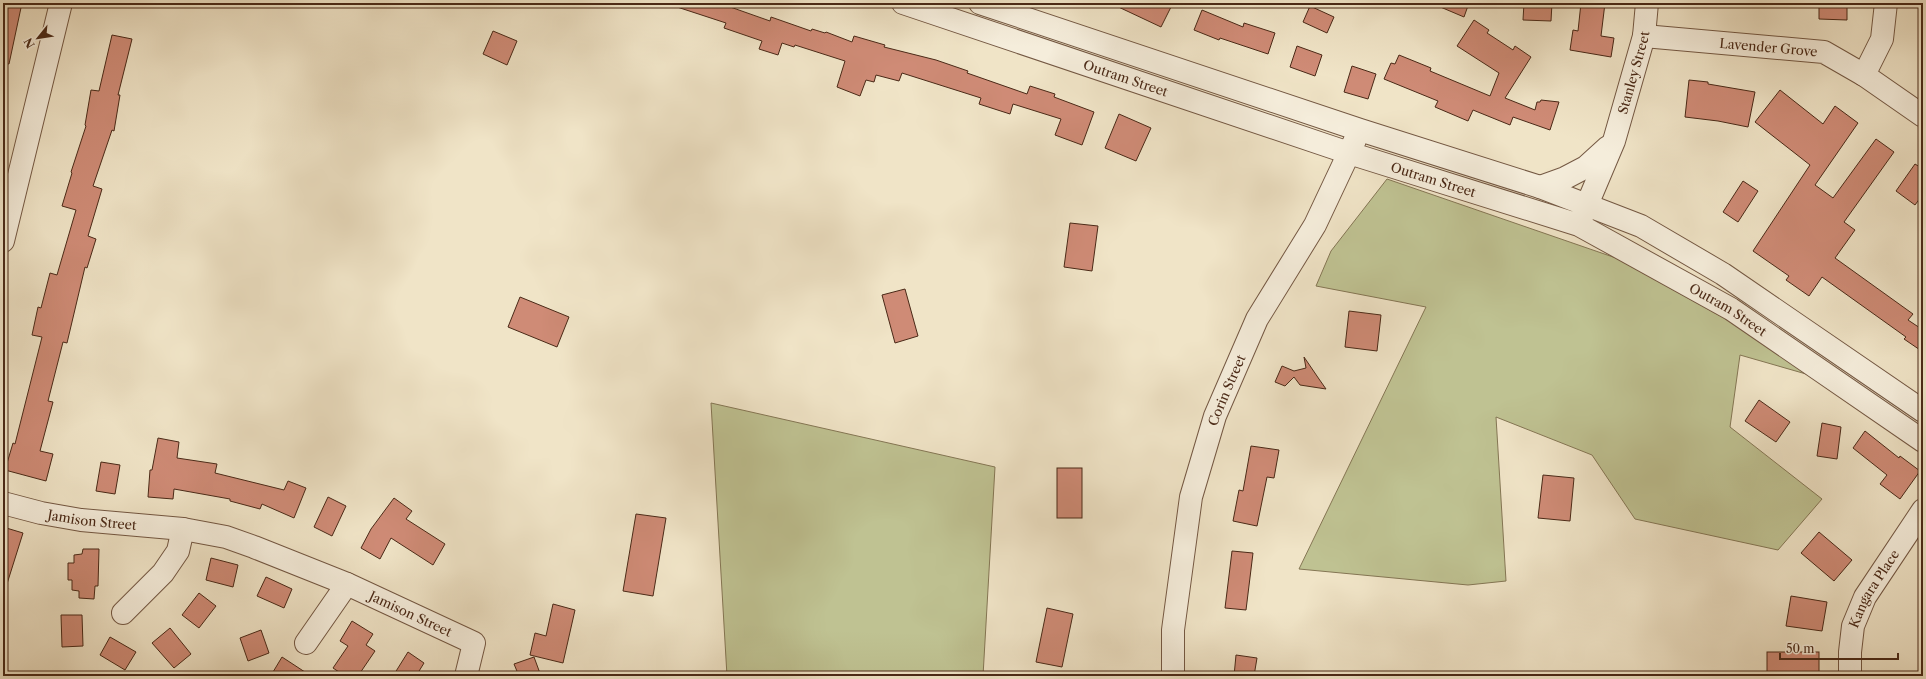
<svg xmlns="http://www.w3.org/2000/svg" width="1926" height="679" font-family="'Libre Caslon Text',serif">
	<rect width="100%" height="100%" fill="#f0e4c7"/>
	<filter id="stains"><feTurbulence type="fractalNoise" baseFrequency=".005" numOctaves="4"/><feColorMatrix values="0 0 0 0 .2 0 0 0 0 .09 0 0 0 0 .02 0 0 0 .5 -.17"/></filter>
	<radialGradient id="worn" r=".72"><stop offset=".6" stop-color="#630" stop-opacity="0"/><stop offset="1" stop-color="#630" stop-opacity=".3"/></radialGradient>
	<!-- green -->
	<g fill="#bfc292" stroke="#847654">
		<path d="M 1387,179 L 1616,258 L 1742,328 L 1813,376 L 1740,355 L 1730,427 L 1822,499 L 1778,550 L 1635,519 L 1592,455 L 1496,417 L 1506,581 L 1468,585 L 1299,569 L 1426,307 L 1316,286 L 1331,251 Z"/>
		<path d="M 711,403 L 995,467 L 983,676 L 727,676 Z"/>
	</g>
	<!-- building -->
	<g fill="#cf8b76" stroke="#4a2917">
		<path d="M 3,3 L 22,3 L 9,64 L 3,63 Z"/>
		<path d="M 672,3 L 719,3 L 770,21 L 771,17 L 811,31 L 812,29 L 825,33 L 826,32 L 852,42 L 854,36 L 885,45 L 884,47 L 936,60 L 968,71 L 967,73 L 1027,94 L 1030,86 L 1055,94 L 1054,97 L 1094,112 L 1082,145 L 1055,135 L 1061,119 L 1013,104 L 1010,114 L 979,104 L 981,98 L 902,73 L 899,81 L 876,75 L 874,82 L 866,80 L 860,96 L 837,87 L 845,61 L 795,45 L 794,47 L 782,43 L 778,55 L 759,49 L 762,41 L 724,28 L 726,23 L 671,5 Z"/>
		<path d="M 1110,3 L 1173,3 L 1161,27 Z"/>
		<path d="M 1431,3 L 1469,3 L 1464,17 Z"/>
		<path d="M 1524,3 L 1552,3 L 1551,21 L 1523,20 Z"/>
		<path d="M 1581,3 L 1605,3 L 1601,36 L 1614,38 L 1611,57 L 1570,50 L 1573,30 L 1578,31 Z"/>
		<path d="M 1819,3 L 1847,3 L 1847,20 L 1819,19 Z"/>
		<path d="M 1310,6 L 1334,17 L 1327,33 L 1303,22 Z"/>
		<path d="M 1202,10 L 1243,27 L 1244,23 L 1275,33 L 1268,54 L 1220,38 L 1219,40 L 1194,30 Z"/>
		<path d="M 1474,20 L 1489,30 L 1487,33 L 1513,50 L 1515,46 L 1531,57 L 1505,98 L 1535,110 L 1537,102 L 1540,102 L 1541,100 L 1559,102 L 1550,130 L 1513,117 L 1510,125 L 1473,110 L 1468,121 L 1435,107 L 1438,101 L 1384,79 L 1391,63 L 1395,64 L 1399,55 L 1431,68 L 1430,71 L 1490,96 L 1499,73 L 1457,46 Z"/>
		<path d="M 493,31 L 517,41 L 507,65 L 483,54 Z"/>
		<path d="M 112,35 L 132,39 L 118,95 L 120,95 L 114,131 L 112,130 L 93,186 L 102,189 L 88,236 L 96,239 L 87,268 L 85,267 L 67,343 L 63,342 L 48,401 L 53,402 L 40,451 L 53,454 L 46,481 L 5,470 L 13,443 L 15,444 L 42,337 L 32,335 L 38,307 L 41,308 L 50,273 L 57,275 L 76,210 L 62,206 L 72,173 L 71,172 L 86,126 L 85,125 L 91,90 L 99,91 Z"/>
		<path d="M 1297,46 L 1322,55 L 1315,76 L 1290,67 Z"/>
		<path d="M 1352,66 L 1376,74 L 1368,99 L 1344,92 Z"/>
		<path d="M 1689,80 L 1708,82 L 1708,84 L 1755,92 L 1748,127 L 1718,121 L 1685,117 Z"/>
		<path d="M 1780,90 L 1823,124 L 1835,106 L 1858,123 L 1815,185 L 1833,198 L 1876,139 L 1894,152 L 1844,222 L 1855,230 L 1835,258 L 1913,314 L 1908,320 L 1923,330 L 1923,352 L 1904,339 L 1906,337 L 1822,277 L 1809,296 L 1786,280 L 1789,276 L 1753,251 L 1810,165 L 1755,122 Z"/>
		<path d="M 1119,114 L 1151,128 L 1136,161 L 1105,148 Z"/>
		<path d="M 1915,164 L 1923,169 L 1923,194 L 1915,205 L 1896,191 Z"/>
		<path d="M 1743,181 L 1758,191 L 1738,222 L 1723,212 Z"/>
		<path d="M 1070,223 L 1098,226 L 1092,271 L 1064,267 Z"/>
		<path d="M 905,289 L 918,336 L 895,343 L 882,295 Z"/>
		<path d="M 520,297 L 569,317 L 557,347 L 508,327 Z"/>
		<path d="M 1349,311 L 1381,315 L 1377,351 L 1345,347 Z"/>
		<path d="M 1304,357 L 1319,379 L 1326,389 L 1300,385 L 1294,377 L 1285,386 L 1275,382 L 1282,366 L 1294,371 L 1306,368 Z"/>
		<path d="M 1759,400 L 1790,422 L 1776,442 L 1745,421 Z"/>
		<path d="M 1822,423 L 1841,427 L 1837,459 L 1817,456 Z"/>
		<path d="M 1865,431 L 1899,458 L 1900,456 L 1920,471 L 1900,499 L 1880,484 L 1887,475 L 1853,448 Z"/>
		<path d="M 158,438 L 179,442 L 177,458 L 217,464 L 215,473 L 284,490 L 288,481 L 306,488 L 294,518 L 262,504 L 260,509 L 230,501 L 230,499 L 174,489 L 173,499 L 148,497 L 150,470 L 152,470 Z"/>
		<path d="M 1251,446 L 1279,450 L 1274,478 L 1267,477 L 1257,526 L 1233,521 L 1239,490 L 1243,491 Z"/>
		<path d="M 101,462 L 120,465 L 115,494 L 96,491 Z"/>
		<rect x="1057" y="468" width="25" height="50"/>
		<path d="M 1543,475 L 1574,478 L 1570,521 L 1538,518 Z"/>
		<path d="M 328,497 L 346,506 L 332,536 L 314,527 Z"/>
		<path d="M 394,498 L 412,511 L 406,519 L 445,544 L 433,565 L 391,538 L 380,559 L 361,548 L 371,529 Z"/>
		<path d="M 636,514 L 666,518 L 653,596 L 623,591 Z"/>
		<path d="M 3,527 L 23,533 L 6,587 L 3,587 Z"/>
		<path d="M 1819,532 L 1852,560 L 1834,581 L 1801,553 Z"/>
		<path d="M 83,549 L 99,549 L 98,586 L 95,586 L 94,599 L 79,598 L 79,591 L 72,590 L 72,580 L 68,580 L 68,563 L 74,563 L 74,555 L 82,554 Z"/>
		<path d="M 1232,551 L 1253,553 L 1246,610 L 1225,608 Z"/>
		<path d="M 211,558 L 238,565 L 233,587 L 206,580 Z"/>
		<path d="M 266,577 L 292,589 L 284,608 L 257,596 Z"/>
		<path d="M 199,593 L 216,606 L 199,628 L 182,615 Z"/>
		<path d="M 1791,596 L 1827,602 L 1822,631 L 1786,626 Z"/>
		<path d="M 553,604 L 575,610 L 563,663 L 530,655 L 535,633 L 546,636 Z"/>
		<path d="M 1047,608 L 1073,614 L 1062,667 L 1036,662 Z"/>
		<path d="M 61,615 L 82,615 L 83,646 L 62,647 Z"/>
		<path d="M 352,621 L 373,634 L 366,645 L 375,651 L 358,676 L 345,676 L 333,668 L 348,646 L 340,641 Z"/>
		<path d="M 170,628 L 191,654 L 174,668 L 152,643 Z"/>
		<path d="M 261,630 L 269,653 L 248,661 L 240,638 Z"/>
		<path d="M 110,637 L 136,652 L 125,670 L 100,655 Z"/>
		<path d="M 408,652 L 424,663 L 416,676 L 393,676 Z"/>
		<rect x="1767" y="652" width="52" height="24"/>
		<path d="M 1236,655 L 1257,658 L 1254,676 L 1234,676 Z"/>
		<path d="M 282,657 L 311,676 L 280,676 L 273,672 Z"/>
		<path d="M 534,657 L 541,676 L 519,676 L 514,664 Z"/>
	</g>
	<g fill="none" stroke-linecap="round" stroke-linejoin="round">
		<!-- minor casing -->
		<g stroke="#745843" stroke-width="24">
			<g id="minor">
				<path id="s1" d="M 903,3 L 1349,153 L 1579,225 L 1731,309 L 1923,441"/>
				<path d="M 980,3 L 1360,130 L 1540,187 L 1641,226 L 1723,274 L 1923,411"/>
				<path id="s2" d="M 1644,36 L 1824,52 L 1864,75 L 1923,116"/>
				<path d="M 1864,75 L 1882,39 L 1886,3"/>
				<path d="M 1540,187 L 1565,178 L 1586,167 L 1608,147"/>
				<path id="s3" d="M 1581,219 L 1614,141 L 1644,36 L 1647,3"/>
				<path d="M 3,241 L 61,3"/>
				<path id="s4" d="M 3,503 L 41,513 L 81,520 L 183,529 L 226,537 L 254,547 L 347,584 L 474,643 L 466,676"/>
				<path d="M 123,613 L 163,573 L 178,551 L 183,529"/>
				<path d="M 306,643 L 347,584"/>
				<path id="s5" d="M 1173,676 L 1173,630 L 1191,497 L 1215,416 L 1257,319 L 1315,225 L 1355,140"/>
				<path id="s6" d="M 1850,676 L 1850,652 L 1853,626 L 1865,597 L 1923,510"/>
			</g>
		</g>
		<!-- minor -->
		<use href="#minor" stroke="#f5eddb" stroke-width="22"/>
	</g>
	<g text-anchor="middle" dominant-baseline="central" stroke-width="3.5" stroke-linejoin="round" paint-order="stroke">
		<!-- street labels -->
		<g font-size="13" fill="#4a2917" stroke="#f5eddb">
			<text stroke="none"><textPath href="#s2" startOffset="125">Lavender Grove</textPath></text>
			<text stroke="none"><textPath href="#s3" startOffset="156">Stanley Street</textPath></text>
			<text stroke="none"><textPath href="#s1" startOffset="235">Outram Street</textPath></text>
			<text stroke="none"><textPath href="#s1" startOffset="559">Outram Street</textPath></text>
			<text stroke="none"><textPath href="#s1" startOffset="883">Outram Street</textPath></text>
			<text stroke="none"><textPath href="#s5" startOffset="293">Corin Street</textPath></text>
			<text stroke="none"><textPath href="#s4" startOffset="91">Jamison Street</textPath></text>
			<text stroke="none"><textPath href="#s6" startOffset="93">Kangara Place</textPath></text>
			<text stroke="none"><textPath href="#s4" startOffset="426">Jamison Street</textPath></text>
		</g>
	</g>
	<!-- margin -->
	<rect width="1926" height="679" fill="none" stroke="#f0e4c7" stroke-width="16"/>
	<rect x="4" y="4" width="1918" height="671" fill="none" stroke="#4a2917" stroke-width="2"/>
	<rect x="8" y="8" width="1910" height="663" fill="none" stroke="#4a2917"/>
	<!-- north arrow -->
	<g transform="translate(38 38) rotate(240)" stroke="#f5eddb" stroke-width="3" paint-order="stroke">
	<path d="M0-3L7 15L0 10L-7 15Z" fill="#4a2917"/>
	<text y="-6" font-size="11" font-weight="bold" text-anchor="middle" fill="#4a2917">N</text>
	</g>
	<!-- scale -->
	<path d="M1780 653v6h118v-6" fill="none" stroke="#4a2917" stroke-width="2"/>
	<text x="1786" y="653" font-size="12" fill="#4a2917" stroke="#f5eddb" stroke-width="3" paint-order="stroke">50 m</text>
	<rect width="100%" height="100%" filter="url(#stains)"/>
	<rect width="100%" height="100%" fill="url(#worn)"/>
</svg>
